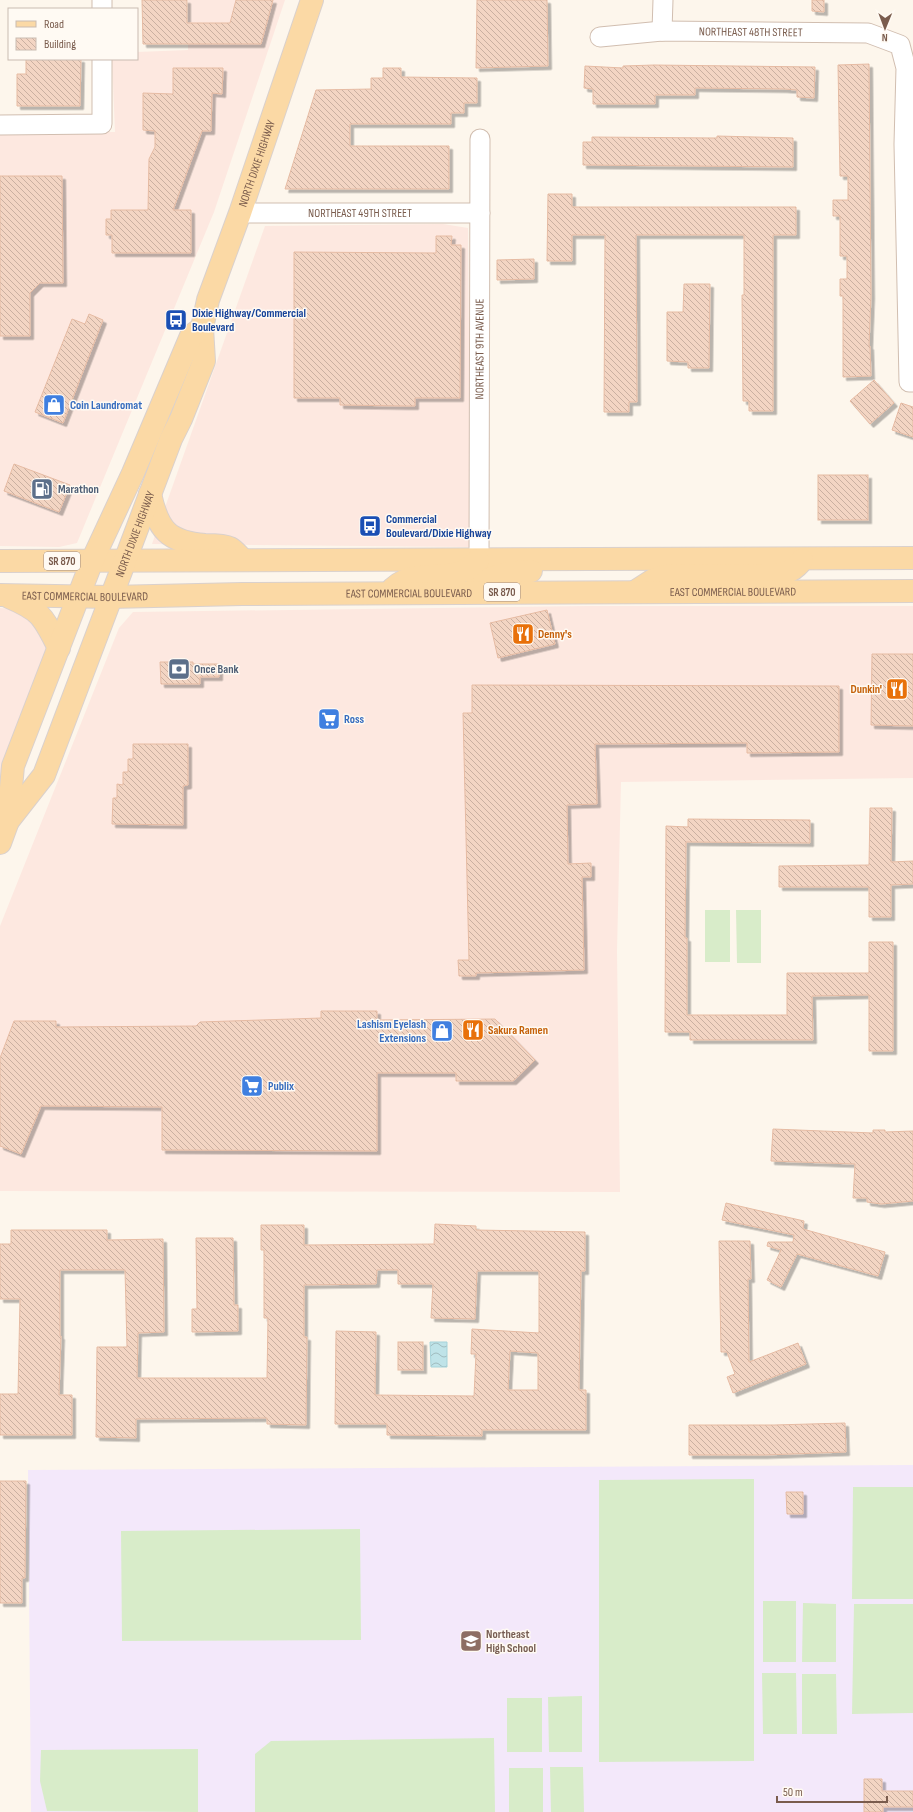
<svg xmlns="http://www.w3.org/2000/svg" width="913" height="1812" font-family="'Sofia Sans Condensed',sans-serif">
	<defs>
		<pattern id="water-waves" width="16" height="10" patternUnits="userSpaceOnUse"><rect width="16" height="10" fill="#bfe3e8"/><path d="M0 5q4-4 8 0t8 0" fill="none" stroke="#a0bbbe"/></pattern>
		<pattern id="building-back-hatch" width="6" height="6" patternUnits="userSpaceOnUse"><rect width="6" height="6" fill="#f3d5c3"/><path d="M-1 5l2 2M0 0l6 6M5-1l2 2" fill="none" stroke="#cab0a1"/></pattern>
		<filter id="shadow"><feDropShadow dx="3.5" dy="3.5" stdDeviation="0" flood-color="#0004"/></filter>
	</defs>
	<rect width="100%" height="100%" fill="#fdf6ec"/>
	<!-- commercial -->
	<g fill="#fde8e0">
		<path d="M 188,0 L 285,0 L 214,212 L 77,543 L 59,547 L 0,546 L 0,133 L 115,132 L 112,59 L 137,59 L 137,52 L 188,50 Z"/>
		<path d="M 443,224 L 468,228 L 471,547 L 152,544 L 265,226 Z"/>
		<path d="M 587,606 L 913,606 L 913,778 L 621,782 L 617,951 L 620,1192 L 0,1191 L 0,926 L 119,628 L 133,612 Z"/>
		<path d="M 0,608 L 31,610 L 50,642 L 47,658 L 0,785 Z"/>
	</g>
	<!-- education -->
	<path fill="#f3e8fa" d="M 913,1465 L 913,1812 L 31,1812 L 28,1470 Z"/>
	<!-- pitch -->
	<g fill="#d8ecc9">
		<rect x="705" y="910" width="25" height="52"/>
		<path d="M 736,910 L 761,910 L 761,963 L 737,963 Z"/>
		<path d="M 754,1479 L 754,1761 L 599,1762 L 599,1480 Z"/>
		<path d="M 853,1487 L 913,1487 L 913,1599 L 852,1599 Z"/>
		<path d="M 360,1529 L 361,1640 L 122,1641 L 121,1531 Z"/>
		<rect x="763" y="1601" width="33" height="61"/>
		<path d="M 803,1603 L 836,1604 L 836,1662 L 802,1662 Z"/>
		<path d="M 854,1604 L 913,1604 L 913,1713 L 852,1714 Z"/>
		<path d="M 762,1673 L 796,1673 L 797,1734 L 763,1734 Z"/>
		<path d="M 802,1674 L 836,1674 L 837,1734 L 802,1734 Z"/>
		<path d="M 582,1696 L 582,1752 L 549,1752 L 548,1697 Z"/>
		<rect x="507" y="1698" width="35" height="54"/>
		<path d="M 494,1738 L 495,1812 L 255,1812 L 255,1754 L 271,1741 Z"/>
		<path d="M 198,1749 L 198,1812 L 47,1811 L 40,1781 L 41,1750 Z"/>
		<path d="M 550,1767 L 583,1767 L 584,1812 L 551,1812 Z"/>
		<rect x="509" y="1768" width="34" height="44"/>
	</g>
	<!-- water -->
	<path fill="url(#water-waves)" stroke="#a5d3da" d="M 430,1342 L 447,1342 L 447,1367 L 431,1367 Z"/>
	<!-- building -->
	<g fill="url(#building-back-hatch)" stroke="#e6bba3" fill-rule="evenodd" filter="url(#shadow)">
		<path d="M 142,0 L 187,0 L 187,23 L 230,23 L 236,0 L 273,0 L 261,44 L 143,44 Z"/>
		<path d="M 477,0 L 547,0 L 548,66 L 476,68 Z"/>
		<path d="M 812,0 L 824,0 L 824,12 L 812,11 Z"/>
		<path d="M 26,59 L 81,59 L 80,106 L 17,106 L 17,74 L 26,74 Z"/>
		<path d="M 869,64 L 871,296 L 869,346 L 870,346 L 871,376 L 843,377 L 843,296 L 840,296 L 840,279 L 847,279 L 847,256 L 840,256 L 840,216 L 833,216 L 833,200 L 848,200 L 848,176 L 840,176 L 838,65 Z"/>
		<path d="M 654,65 L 815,67 L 814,98 L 797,97 L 797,90 L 784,89 L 695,88 L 695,95 L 655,95 L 655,104 L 593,104 L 593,89 L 584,88 L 585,66 L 623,68 L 623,66 Z"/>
		<path d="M 173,68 L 223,68 L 222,94 L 212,93 L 211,131 L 202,131 L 173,210 L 191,210 L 191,253 L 112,253 L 112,235 L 106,235 L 106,219 L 111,219 L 111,210 L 148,210 L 149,159 L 155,147 L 155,131 L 143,130 L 143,93 L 173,94 Z"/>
		<path d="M 383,68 L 401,68 L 401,77 L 477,78 L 477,103 L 464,103 L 464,113 L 451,113 L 451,124 L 350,124 L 350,146 L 449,146 L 449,189 L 285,189 L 316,90 L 371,89 L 371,78 L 383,78 Z"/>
		<path d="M 717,136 L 793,138 L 793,167 L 583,165 L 583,142 L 592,142 L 592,137 L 717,138 Z"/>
		<path d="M 0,176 L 62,176 L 63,283 L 40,283 L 30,293 L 30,336 L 0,336 Z"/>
		<path d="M 548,194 L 572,194 L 572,207 L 796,207 L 796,235 L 773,235 L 773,411 L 749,411 L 749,401 L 743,401 L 742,295 L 744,295 L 744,235 L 636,235 L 637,402 L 629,402 L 629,412 L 604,412 L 605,235 L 572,235 L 572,261 L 547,261 Z"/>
		<path d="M 436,236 L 452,236 L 451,245 L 461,245 L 460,398 L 415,398 L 415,406 L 405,406 L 340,405 L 340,398 L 294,398 L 294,252 L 436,253 Z"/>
		<path d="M 534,259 L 534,279 L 497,280 L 497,260 Z"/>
		<path d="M 684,284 L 710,284 L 709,368 L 688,368 L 688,362 L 667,361 L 667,312 L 683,312 Z"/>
		<path d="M 89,314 L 103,320 L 63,423 L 35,412 L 72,319 L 85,324 Z"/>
		<path d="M 874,380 L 894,403 L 870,424 L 850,401 Z"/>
		<path d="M 901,403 L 913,407 L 913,437 L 892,430 Z"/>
		<path d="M 14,464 L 70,485 L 59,512 L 4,491 Z"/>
		<rect x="818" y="475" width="50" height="45"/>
		<path d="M 547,610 L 555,644 L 498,658 L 490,623 Z"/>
		<path d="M 872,654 L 913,654 L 913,726 L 871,725 Z"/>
		<path d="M 160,662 L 193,662 L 193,664 L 219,664 L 219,677 L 200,677 L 200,684 L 161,684 Z"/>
		<path d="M 472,685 L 839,686 L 839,752 L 747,753 L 747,743 L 595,744 L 597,804 L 567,805 L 568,864 L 591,863 L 591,877 L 582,877 L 584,970 L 476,973 L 476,976 L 459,976 L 458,960 L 469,960 L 463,713 L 472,713 Z"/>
		<path d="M 133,744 L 188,744 L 188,785 L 183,786 L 183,825 L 112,824 L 113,798 L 117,798 L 117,784 L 123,785 L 123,772 L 128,772 L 128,759 L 133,759 Z"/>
		<path d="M 870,808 L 892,808 L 891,862 L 913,861 L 913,884 L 891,885 L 891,917 L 869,917 L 869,887 L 779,887 L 779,866 L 869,865 Z"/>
		<path d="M 688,819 L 810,820 L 810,843 L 686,842 L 685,938 L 687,938 L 687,1015 L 787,1015 L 787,973 L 869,973 L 869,942 L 893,942 L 893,1051 L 869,1051 L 869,995 L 812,996 L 813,1040 L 690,1040 L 690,1032 L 665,1032 L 666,826 L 688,827 Z"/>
		<path d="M 321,1011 L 377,1011 L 377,1020 L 495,1019 L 535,1060 L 513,1081 L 456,1081 L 456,1073 L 377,1073 L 377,1151 L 162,1150 L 162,1107 L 41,1106 L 21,1154 L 0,1146 L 0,1058 L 14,1021 L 56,1021 L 56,1027 L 196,1026 L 200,1022 L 321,1018 Z"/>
		<path d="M 773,1129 L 873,1133 L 873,1130 L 885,1130 L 885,1132 L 913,1131 L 913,1201 L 881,1204 L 867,1202 L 867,1198 L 853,1198 L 855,1164 L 771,1161 Z"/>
		<path d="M 726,1203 L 804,1221 L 803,1229 L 885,1252 L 878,1276 L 797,1254 L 781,1287 L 767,1280 L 781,1250 L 767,1246 L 768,1242 L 793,1242 L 794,1235 L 722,1220 Z"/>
		<path d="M 435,1224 L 476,1226 L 476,1230 L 585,1232 L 585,1271 L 581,1271 L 579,1390 L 586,1390 L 586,1430 L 482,1430 L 482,1436 L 387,1435 L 387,1424 L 335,1424 L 336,1331 L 376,1332 L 375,1395 L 474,1396 L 476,1354 L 471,1354 L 472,1329 L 539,1333 L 539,1271 L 477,1271 L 475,1319 L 431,1318 L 433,1284 L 398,1284 L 398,1270 L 377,1270 L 376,1284 L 304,1285 L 304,1337 L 307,1337 L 306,1425 L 267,1424 L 267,1418 L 136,1419 L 136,1438 L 96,1437 L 97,1347 L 127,1347 L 125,1270 L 60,1270 L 60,1336 L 61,1336 L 59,1395 L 72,1395 L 72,1435 L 0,1435 L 0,1394 L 18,1394 L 20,1299 L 0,1299 L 0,1244 L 11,1244 L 11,1230 L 107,1230 L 107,1240 L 163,1239 L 164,1332 L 138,1333 L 137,1378 L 267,1378 L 268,1318 L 264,1318 L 264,1250 L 261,1250 L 261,1225 L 304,1225 L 304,1245 L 434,1244 ZM 510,1351 L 538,1353 L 538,1390 L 508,1390 Z"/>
		<path d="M 196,1238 L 233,1238 L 234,1305 L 238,1305 L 238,1331 L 192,1332 L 192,1309 L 197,1309 Z"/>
		<path d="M 719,1241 L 750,1241 L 751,1279 L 748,1279 L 749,1362 L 798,1343 L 806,1364 L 733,1393 L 727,1377 L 735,1374 L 727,1352 L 721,1352 Z"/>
		<rect x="398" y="1342" width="25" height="28"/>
		<path d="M 845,1423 L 846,1452 L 764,1455 L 689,1455 L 689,1425 L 774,1425 Z"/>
		<path d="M 0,1481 L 26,1481 L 25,1578 L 22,1578 L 22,1603 L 0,1603 Z"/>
		<path d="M 786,1492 L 803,1492 L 803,1514 L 787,1514 Z"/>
		<path d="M 864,1779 L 882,1779 L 882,1791 L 913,1791 L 913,1807 L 883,1807 L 883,1812 L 864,1812 Z"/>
	</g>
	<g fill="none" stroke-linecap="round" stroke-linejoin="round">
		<!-- minor casing -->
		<g stroke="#d1beb0" stroke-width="21">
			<g id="minor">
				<path d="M 102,0 L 102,9"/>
				<path d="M 662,31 L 663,0"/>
				<path id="s1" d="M 600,37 L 662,31 L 868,33 L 900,45 L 906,68 L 904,144 L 909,382 L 913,382"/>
				<path d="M 0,125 L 102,124 L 102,59"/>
				<path id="s2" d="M 240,213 L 480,213"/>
				<path id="s3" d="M 479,560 L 480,139"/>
			</g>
		</g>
		<!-- major casing -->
		<g stroke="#dad1cd" stroke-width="24">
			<g id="major">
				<path d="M 150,494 C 158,530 168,542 205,545 C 213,545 224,545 230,548 C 234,550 238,555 242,559"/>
				<path d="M 0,561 L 913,558"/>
				<path d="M 636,591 L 653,580 L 664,576 L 775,575 C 787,573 795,570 802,560"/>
				<path d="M 471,592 C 486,575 509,572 531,571"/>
				<path d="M 389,593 C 413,562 452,590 478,560"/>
				<path id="s4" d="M 0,595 L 110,597 L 242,594 L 913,591"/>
				<path d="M 9,597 C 42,611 43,617 59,648"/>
				<path id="s5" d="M 8,821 L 44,775 L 171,439 L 181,419 L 204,361 L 202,328 L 208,300 L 240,213 L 312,0"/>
				<path d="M 0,843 L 8,821 L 13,766 L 92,561 L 133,473 L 191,336 L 202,328"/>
			</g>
		</g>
		<!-- minor -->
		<use href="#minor" stroke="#fff" stroke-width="19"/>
		<!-- major -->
		<use href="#major" stroke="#fbd9a5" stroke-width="22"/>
	</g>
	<!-- icons -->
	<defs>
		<g id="bus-square" transform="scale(1.15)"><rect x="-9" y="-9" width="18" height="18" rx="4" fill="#1a4fb4" stroke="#fffaf3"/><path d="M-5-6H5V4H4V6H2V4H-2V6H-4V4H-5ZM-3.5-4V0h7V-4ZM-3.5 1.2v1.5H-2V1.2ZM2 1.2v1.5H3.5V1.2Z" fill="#fff"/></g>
		<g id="shop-square" transform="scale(1.15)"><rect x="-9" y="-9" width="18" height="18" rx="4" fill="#3f7fe0" stroke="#fffaf3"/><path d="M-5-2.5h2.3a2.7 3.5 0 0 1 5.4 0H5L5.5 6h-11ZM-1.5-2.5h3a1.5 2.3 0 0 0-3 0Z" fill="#fff"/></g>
		<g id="fuel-square" transform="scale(1.15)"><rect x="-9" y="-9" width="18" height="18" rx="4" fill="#5c6f8a" stroke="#fffaf3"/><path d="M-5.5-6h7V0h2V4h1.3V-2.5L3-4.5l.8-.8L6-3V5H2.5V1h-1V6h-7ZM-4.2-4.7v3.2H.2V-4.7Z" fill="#fff"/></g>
		<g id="restaurant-square" transform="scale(1.15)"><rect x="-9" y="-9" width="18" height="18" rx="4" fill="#e8710a" stroke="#fffaf3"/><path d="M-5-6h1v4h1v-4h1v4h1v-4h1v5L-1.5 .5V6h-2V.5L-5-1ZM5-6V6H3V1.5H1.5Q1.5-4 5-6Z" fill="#fff"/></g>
		<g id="bank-square" transform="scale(1.15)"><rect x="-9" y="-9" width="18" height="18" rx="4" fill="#5c6f8a" stroke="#fffaf3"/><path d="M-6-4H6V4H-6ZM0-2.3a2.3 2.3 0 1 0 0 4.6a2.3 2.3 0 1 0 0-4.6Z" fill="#fff"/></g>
		<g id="supermarket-square" transform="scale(1.15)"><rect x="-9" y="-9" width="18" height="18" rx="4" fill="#3f7fe0" stroke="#fffaf3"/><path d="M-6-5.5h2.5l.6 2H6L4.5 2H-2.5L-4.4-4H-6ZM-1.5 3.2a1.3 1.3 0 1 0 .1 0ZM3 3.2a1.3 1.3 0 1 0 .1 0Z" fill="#fff"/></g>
		<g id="school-square" transform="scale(1.15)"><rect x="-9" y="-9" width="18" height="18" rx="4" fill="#8d6e63" stroke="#fffaf3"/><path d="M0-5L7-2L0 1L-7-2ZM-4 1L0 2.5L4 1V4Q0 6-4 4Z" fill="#fff"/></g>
	</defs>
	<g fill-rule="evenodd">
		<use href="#bus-square" x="176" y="320"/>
		<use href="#shop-square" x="54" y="405"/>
		<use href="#fuel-square" x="42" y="489"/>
		<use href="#bus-square" x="370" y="526"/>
		<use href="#restaurant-square" x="523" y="634"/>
		<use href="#bank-square" x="179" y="669"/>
		<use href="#restaurant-square" x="897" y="689"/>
		<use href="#supermarket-square" x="329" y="719"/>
		<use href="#restaurant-square" x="473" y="1030"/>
		<use href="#shop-square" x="442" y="1031"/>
		<use href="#supermarket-square" x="252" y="1086"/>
		<use href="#school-square" x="471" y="1641"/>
	</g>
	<g text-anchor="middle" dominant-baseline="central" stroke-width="3" stroke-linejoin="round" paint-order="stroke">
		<!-- shield labels -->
		<g fill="#fffaf3" stroke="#a28b7f" stroke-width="1">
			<rect x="44" y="552" width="36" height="18" rx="3"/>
			<rect x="484" y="583" width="36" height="18" rx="3"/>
		</g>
		<g font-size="11" font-weight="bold" fill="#7a5c4d">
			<text x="62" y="561">SR 870</text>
			<text x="502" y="592">SR 870</text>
		</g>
		<!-- street labels -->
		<g font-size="12" fill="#7a5c4d" stroke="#fffaf3">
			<text stroke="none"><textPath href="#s1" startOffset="151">NORTHEAST 48TH STREET</textPath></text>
			<text stroke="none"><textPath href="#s5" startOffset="709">NORTH DIXIE HIGHWAY</textPath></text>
			<text stroke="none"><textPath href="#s2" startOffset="120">NORTHEAST 49TH STREET</textPath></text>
			<text stroke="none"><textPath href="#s3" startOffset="211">NORTHEAST 9TH AVENUE</textPath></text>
			<text stroke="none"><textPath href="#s5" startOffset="316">NORTH DIXIE HIGHWAY</textPath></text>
			<text stroke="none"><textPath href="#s4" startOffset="733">EAST COMMERCIAL BOULEVARD</textPath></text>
			<text stroke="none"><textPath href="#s4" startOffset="409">EAST COMMERCIAL BOULEVARD</textPath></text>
			<text stroke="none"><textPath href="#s4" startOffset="85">EAST COMMERCIAL BOULEVARD</textPath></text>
		</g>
		<!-- transit labels -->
		<g font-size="12" font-weight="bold" fill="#164399" stroke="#fffaf3" text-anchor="start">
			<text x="192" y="313">Dixie Highway/Commercial<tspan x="192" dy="14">Boulevard</tspan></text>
			<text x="386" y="519">Commercial<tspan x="386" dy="14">Boulevard/Dixie Highway</tspan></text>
		</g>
		<!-- shop labels -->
		<g font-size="12" font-weight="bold" fill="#366cbe" stroke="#fffaf3" text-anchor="start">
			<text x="70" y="405">Coin Laundromat</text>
			<text x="344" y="719">Ross</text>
			<text x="426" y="1024" text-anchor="end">Lashism Eyelash<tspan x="426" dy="14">Extensions</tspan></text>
			<text x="268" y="1086">Publix</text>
		</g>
		<!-- service labels -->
		<g font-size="12" font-weight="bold" fill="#4e5e75" stroke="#fffaf3" text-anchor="start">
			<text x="58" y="489">Marathon</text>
			<text x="194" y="669">Once Bank</text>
		</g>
		<!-- food labels -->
		<g font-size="12" font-weight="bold" fill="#c56008" stroke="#fffaf3" text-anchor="start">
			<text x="538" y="634">Denny's</text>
			<text x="882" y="689" text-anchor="end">Dunkin'</text>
			<text x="488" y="1030">Sakura Ramen</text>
		</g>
		<!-- education labels -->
		<g font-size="12" font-weight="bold" fill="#785e54" stroke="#fffaf3" text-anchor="start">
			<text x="486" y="1634">Northeast<tspan x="486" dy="14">High School</tspan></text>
		</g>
	</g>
	<!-- legend -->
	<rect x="8" y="8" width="130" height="52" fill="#fffaf3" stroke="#cabbb1"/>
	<rect x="16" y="21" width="20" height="6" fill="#fbd9a5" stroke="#cabbb1"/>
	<text x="44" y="28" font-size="12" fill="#7a5c4d">Road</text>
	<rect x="16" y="38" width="20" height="12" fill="url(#building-back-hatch)" stroke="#cabbb1"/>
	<text x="44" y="48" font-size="12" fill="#7a5c4d">Building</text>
	<!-- north arrow -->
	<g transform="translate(885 28) rotate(181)" stroke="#fffaf3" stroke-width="3" paint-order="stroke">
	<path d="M0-3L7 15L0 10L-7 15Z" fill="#7a5c4d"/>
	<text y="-6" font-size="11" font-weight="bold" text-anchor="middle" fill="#7a5c4d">N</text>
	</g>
	<!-- scale -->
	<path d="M777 1796v6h110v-6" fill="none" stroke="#7a5c4d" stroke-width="2"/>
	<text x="783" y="1796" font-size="12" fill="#7a5c4d" stroke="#fffaf3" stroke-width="3" paint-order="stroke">50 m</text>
</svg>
